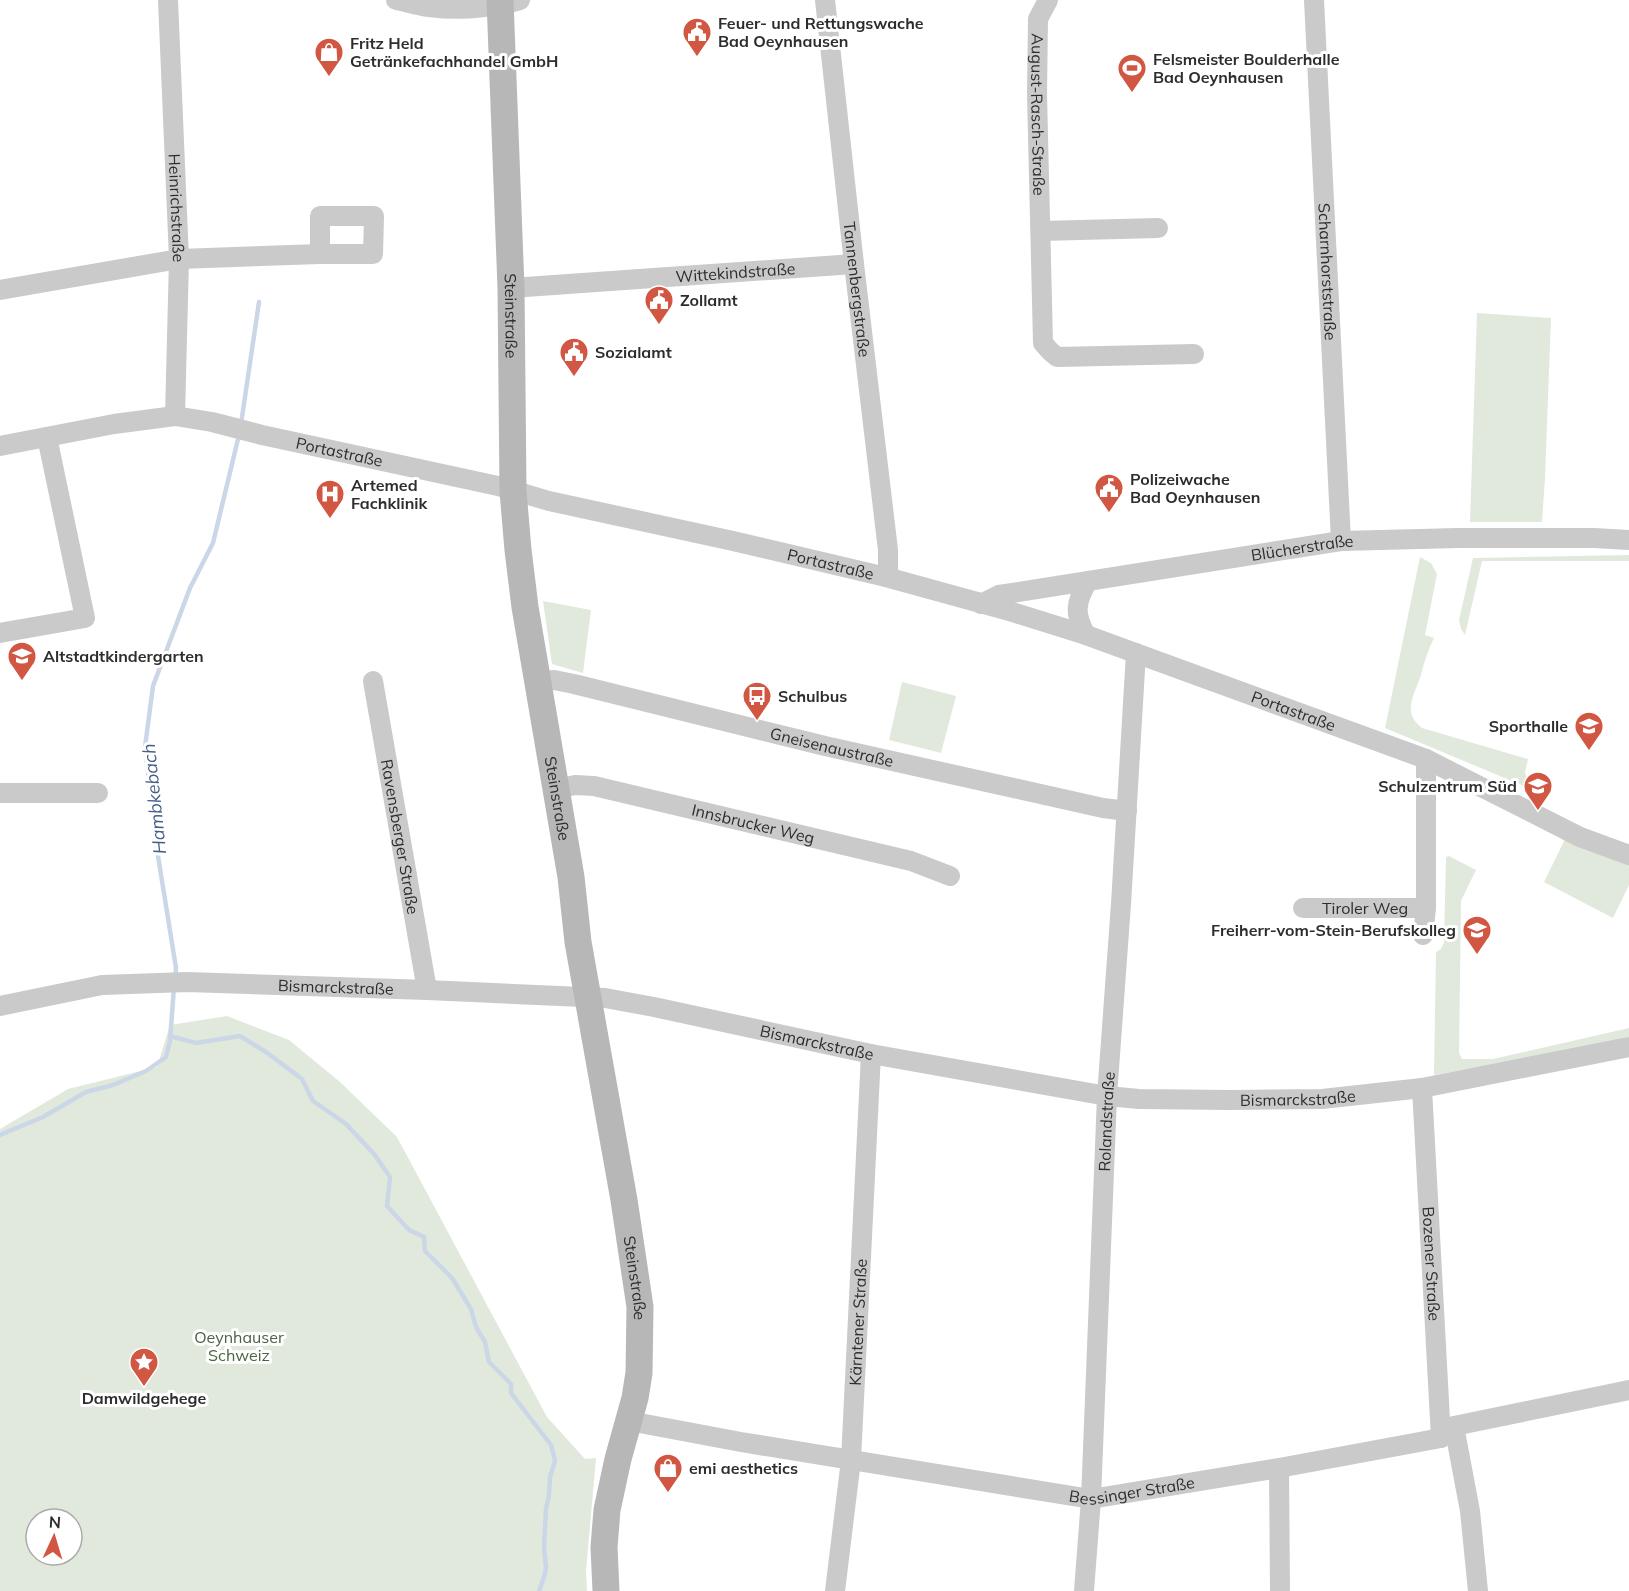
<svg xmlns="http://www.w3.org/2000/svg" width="1629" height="1591" font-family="Mulish,sans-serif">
	<rect width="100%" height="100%" fill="#fff"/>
	<!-- green -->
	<g fill="#e1e9dd" fill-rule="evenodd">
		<path d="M 1477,313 L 1551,318 L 1545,478 L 1542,522 L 1470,522 Z"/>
		<path d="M 1629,555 L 1629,561 L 1482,561 L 1465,635 L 1461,629 L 1459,620 L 1473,558 Z"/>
		<path d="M 1420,557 L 1431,563 L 1437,574 L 1425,635 L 1434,638 C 1428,650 1424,662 1421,675 C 1415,694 1401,712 1422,728 L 1528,759 L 1525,773 L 1531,789 L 1385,728 Z"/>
		<path d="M 543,601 L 591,610 L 583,673 L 552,664 Z"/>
		<path d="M 902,682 L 956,696 L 941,753 L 889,740 Z"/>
		<path d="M 1568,833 L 1629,862 L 1629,885 L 1613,918 L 1544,882 Z"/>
		<path d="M 1449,856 L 1476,870 L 1461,901 L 1459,1053 L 1462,1059 L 1493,1059 L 1629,1028 L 1629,1042 L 1434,1075 L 1436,952 L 1441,949 L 1444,942 L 1446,857 Z"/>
		<path d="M 227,1016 L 289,1040 L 340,1082 L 397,1137 L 547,1417 L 585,1459 L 596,1458 L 586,1571 L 587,1591 L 0,1591 L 0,1129 L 68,1089 L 157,1067 L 170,1025 ZM 36,1519 L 72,1519 L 72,1555 L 36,1555 Z"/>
	</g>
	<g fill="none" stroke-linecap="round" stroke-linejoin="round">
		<!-- stream -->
		<g stroke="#cbd6e7" stroke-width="4.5">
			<path d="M 241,424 L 259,302"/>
			<path d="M 175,979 L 176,968 L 158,856 L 145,747 L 153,686 L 190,588 L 213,543 L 239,435"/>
			<path d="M 170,1036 L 196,1043 L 240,1036 L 266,1052 L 302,1079 L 313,1101 L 346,1124 L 374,1154 L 390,1177 L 387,1206 L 409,1230 L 424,1237 L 425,1251 L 452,1278 L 471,1309 L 476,1327 L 485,1342 L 489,1362 L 511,1384 L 511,1393 L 551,1445 L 555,1461 L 550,1477 L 549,1495 L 546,1509 L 544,1546 L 546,1568 L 544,1577 L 539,1591"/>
			<path d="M 0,1135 L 43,1117 L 86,1092 L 113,1085 L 146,1071 L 166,1057 L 170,1041 L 174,987"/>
		</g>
		<!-- minor -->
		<g stroke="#cacaca" stroke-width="20">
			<path id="s1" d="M 168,0 L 179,259 L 175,416"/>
			<path d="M 396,0 C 407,2 418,6 429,7 C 459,11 491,8 520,0"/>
			<path id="s2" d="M 825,0 L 854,264 L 888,550 L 888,569 L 886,577"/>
			<path id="s3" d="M 1048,0 L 1038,19 L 1037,94 L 1043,343 L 1050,351 L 1057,357 L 1194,354"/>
			<path id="s4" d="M 1314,0 L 1341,541"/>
			<path d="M 320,216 L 374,216 L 373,254 L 320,254 Z"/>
			<path d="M 1041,231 L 1158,228"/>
			<path id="s5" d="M 511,288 L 854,264"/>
			<path d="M 0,290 L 179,259 L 320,254"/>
			<path id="s6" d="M 0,446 L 114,424 L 175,416 L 212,422 L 262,435 L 498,486 L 549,501 L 733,541 L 886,577 L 1006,610 L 1086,635 L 1426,759 L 1580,837 L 1629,855"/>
			<path id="s7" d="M 981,604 L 999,595 L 1341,541 L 1458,538 L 1594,538 L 1629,540"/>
			<path d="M 0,633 L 85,618 L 47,437"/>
			<path d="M 1086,635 C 1074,614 1075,603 1088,581"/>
			<path id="s8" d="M 373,681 L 427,990"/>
			<path id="s9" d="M 538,682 L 554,680 L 574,684 L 825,746 L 1103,808 L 1127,811"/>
			<path id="s10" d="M 556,789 L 575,785 L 594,786 L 911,861 L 950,876"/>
			<path d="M 0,793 L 98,793"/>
			<path id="s11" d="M 1303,908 L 1426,908"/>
			<path d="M 1423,935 L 1426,908 L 1426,759"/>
			<path id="s12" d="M 0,1006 L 102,985 L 187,982 L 427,990 L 605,998 L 654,1007 L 871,1054 L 1107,1096 L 1139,1099 L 1230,1100 L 1322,1099 L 1422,1088 L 1629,1047"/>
			<path id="s13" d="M 1422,1088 L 1441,1438"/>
			<path id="s14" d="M 629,1421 L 741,1442 L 1091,1499 L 1279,1468 L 1441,1438 L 1454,1426 L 1629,1390"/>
			<path d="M 1454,1426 L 1470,1511 L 1478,1591"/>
			<path d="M 1279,1468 L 1280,1591"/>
			<path id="s15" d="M 835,1591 L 851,1460 L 871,1054"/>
			<path id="s16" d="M 1084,1591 L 1091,1499 L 1107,1096 L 1121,904 L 1136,653"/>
		</g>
		<!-- secondary -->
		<path stroke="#b7b7b7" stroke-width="27" id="s17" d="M 500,0 L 511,288 L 513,491 L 518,550 L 525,607 L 571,877 L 578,942 L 624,1200 L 640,1307 L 639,1373 L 635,1398 L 618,1459 L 607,1510 L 604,1547 L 606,1591"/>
	</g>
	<!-- icons -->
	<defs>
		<g id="civic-pin" transform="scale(1.5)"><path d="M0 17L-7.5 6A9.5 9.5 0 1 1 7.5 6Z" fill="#d25742" stroke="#fff"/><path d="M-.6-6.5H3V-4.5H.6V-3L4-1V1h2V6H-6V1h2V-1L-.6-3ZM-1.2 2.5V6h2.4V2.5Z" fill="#fff"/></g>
		<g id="shop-pin" transform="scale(1.5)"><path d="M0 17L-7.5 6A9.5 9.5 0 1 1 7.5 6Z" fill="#d25742" stroke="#fff"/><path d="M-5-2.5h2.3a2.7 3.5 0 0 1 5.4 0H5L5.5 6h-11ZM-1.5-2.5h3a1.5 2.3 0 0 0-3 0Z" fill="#fff"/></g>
		<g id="stadium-pin" transform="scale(1.5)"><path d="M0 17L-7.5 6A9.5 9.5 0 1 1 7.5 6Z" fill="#d25742" stroke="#fff"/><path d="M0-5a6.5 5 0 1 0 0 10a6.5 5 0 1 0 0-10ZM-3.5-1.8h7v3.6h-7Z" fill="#fff"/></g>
		<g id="hospital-pin" transform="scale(1.5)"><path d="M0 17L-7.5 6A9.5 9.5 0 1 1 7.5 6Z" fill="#d25742" stroke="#fff"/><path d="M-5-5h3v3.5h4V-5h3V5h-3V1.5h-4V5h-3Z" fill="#fff"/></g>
		<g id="school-pin" transform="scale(1.5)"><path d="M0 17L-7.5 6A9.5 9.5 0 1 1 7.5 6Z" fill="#d25742" stroke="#fff"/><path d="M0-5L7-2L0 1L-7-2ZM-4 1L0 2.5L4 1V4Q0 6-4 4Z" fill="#fff"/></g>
		<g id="bus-pin" transform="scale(1.5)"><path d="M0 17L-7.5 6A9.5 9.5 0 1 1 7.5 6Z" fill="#d25742" stroke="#fff"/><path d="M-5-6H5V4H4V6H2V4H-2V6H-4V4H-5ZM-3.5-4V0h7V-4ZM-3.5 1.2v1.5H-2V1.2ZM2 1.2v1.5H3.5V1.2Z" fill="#fff"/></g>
		<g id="sight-pin" transform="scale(1.5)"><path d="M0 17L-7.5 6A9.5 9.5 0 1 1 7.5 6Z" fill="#d25742" stroke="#fff"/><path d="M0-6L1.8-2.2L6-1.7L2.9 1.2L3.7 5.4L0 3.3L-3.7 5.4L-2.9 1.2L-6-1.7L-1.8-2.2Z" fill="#fff"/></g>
	</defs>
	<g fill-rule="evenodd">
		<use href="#civic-pin" x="697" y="32"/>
		<use href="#shop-pin" x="329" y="52"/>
		<use href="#stadium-pin" x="1132" y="68"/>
		<use href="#civic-pin" x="659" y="300"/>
		<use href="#civic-pin" x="574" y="352"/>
		<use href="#civic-pin" x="1109" y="488"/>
		<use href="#hospital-pin" x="330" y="494"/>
		<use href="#school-pin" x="22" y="656"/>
		<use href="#bus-pin" x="757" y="696"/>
		<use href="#school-pin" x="1589" y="726"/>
		<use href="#school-pin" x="1538" y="786"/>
		<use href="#school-pin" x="1477" y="930"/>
		<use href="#sight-pin" x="144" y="1362"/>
		<use href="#shop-pin" x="668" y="1468"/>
	</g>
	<g text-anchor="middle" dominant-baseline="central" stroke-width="6" stroke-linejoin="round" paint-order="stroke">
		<!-- poi labels -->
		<g font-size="16" font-weight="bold" fill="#2d2d2d" stroke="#fff" text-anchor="start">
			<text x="718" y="23">Feuer- und Rettungswache<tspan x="718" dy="18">Bad Oeynhausen</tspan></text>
			<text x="350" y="43">Fritz Held<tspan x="350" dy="18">Getränkefachhandel GmbH</tspan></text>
			<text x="1153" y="59">Felsmeister Boulderhalle<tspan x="1153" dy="18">Bad Oeynhausen</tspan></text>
			<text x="680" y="300">Zollamt</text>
			<text x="595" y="352">Sozialamt</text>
			<text x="1130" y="479">Polizeiwache<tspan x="1130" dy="18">Bad Oeynhausen</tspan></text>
			<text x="351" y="485">Artemed<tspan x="351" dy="18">Fachklinik</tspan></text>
			<text x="43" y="656">Altstadtkindergarten</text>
			<text x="778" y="696">Schulbus</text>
			<text x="1568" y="726" text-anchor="end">Sporthalle</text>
			<text x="1517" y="786" text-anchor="end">Schulzentrum Süd</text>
			<text x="1456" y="930" text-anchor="end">Freiherr-vom-Stein-Berufskolleg</text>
			<text x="144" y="1398" text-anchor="middle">Damwildgehege</text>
			<text x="689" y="1468">emi aesthetics</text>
		</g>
		<!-- street labels -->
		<g font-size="16" fill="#2d2d2d" stroke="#fff">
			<text stroke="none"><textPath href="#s3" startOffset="117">August-Rasch-Straße</textPath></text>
			<text stroke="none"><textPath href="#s1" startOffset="208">Heinrichstraße</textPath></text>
			<text stroke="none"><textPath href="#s4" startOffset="272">Scharnhorststraße</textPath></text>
			<text stroke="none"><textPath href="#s5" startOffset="225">Wittekindstraße</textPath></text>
			<text stroke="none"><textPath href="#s2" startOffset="291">Tannenbergstraße</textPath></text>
			<text stroke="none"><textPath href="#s17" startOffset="316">Steinstraße</textPath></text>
			<text stroke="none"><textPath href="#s6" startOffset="346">Portastraße</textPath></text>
			<text stroke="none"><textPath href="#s7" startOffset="327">Blücherstraße</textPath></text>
			<text stroke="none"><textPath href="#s6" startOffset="850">Portastraße</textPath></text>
			<text stroke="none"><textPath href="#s6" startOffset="1336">Portastraße</textPath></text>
			<text stroke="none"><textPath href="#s9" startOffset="302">Gneisenaustraße</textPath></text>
			<text stroke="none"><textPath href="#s17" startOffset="802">Steinstraße</textPath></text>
			<text stroke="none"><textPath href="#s10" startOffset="202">Innsbrucker Weg</textPath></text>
			<text stroke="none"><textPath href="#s8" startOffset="158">Ravensberger Straße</textPath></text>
			<text stroke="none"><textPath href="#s11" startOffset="62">Tiroler Weg</textPath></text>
			<text stroke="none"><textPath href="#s12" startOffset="338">Bismarckstraße</textPath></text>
			<text stroke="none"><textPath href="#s12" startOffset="824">Bismarckstraße</textPath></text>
			<text stroke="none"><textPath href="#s12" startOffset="1310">Bismarckstraße</textPath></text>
			<text stroke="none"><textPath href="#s16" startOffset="470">Rolandstraße</textPath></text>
			<text stroke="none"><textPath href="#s13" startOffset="176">Bozener Straße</textPath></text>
			<text stroke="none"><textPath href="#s17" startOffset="1288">Steinstraße</textPath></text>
			<text stroke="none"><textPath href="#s15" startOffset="270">Kärntener Straße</textPath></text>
			<text stroke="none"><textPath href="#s14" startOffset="510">Bessinger Straße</textPath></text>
		</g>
		<!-- park labels -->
		<g font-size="16" fill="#496440" stroke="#fff">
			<text x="239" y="1337">Oeynhauser<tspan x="239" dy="18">Schweiz</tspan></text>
		</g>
		<!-- water labels -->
		<g font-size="18" font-style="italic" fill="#455e86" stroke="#fff">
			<text transform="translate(154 799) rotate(-96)">Hambkebach</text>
		</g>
	</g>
	<!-- north arrow -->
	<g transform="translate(54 1537) rotate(4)"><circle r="28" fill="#ffffff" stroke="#ababab" stroke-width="1.5"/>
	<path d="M0-4.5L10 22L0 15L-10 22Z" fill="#d25742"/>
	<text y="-9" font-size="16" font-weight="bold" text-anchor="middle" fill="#2d2d2d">N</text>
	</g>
</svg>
